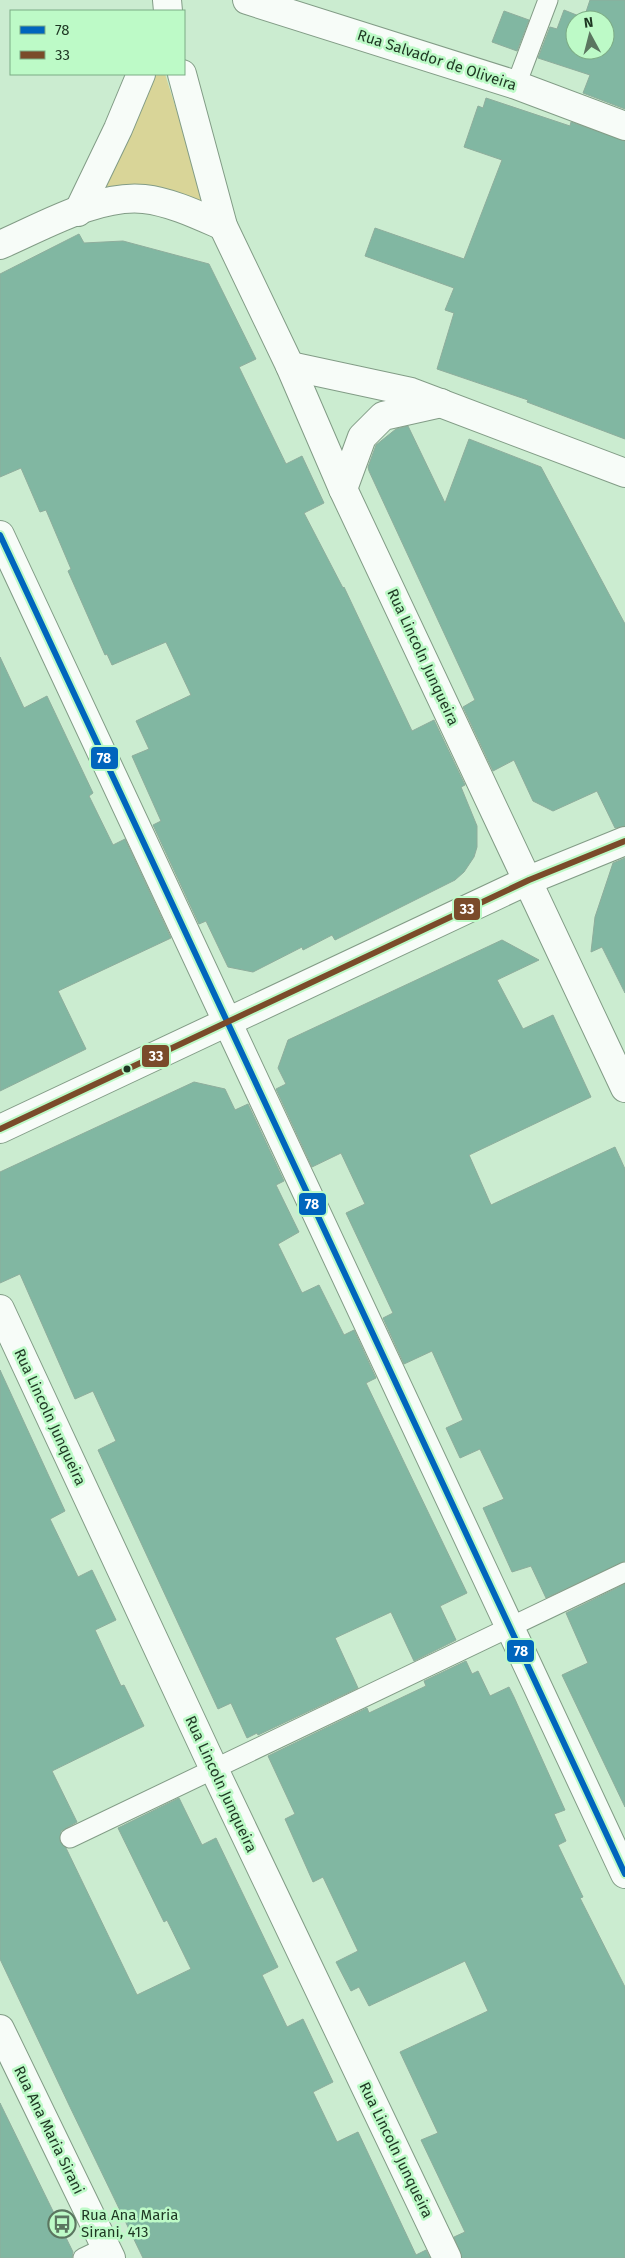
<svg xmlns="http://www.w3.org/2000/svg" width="625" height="2258" font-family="'Fira Sans',sans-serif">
	<rect width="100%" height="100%" fill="#cbecd0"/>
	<!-- green -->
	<path fill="#d9d598" d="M 156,74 L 165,74 L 179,118 L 216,214 L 89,198 Z"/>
	<!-- building -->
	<g fill="#81b7a2" stroke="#8ead9c" fill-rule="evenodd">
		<path d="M 590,0 L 625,0 L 625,109 L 583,93 L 590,75 L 538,58 L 550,27 L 557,29 L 564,10 L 584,18 ZM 575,20 L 605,20 L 605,50 L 575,50 Z"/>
		<path d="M 504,11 L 529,20 L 517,51 L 492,42 Z"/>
		<path d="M 486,98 L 570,126 L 571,122 L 625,141 L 625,439 L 527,402 L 528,400 L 437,369 L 454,313 L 445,310 L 454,288 L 365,256 L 375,228 L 464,259 L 502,160 L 464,147 L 478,106 L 483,108 Z"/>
		<path d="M 79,234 L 84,243 L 123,241 L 209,264 L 256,359 L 239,367 L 286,464 L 302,456 L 324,503 L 304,513 L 343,588 L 344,587 L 412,731 L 434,720 L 465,785 L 461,787 L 477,826 L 477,847 L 474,857 L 464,872 L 455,880 L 335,940 L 332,935 L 303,950 L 302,947 L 253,972 L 228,967 L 206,921 L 199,924 L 153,825 L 161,821 L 132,756 L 149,749 L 136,721 L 191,695 L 166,642 L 112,665 L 107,654 L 105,655 L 68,571 L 71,569 L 46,510 L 40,512 L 21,468 L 0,477 L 0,274 Z"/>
		<path d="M 408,426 L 445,503 L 469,439 L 541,467 L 625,624 L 625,826 L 615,828 L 597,791 L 553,811 L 533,801 L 514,760 L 493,771 L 463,707 L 475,700 L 369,471 L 368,467 L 376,445 L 396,429 Z"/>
		<path d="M 0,657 L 24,708 L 47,696 L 93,793 L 89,796 L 113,845 L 125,839 L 171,938 L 58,991 L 86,1049 L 0,1091 Z"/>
		<path d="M 625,858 L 625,993 L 602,947 L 591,952 L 595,917 L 613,863 Z"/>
		<path d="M 502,940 L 539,960 L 497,980 L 523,1029 L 553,1015 L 591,1097 L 469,1155 L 491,1205 L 615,1147 L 625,1169 L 625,1561 L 546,1598 L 531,1566 L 512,1572 L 483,1508 L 504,1499 L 480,1449 L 460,1458 L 446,1428 L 463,1420 L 432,1351 L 404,1364 L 383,1318 L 393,1313 L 346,1213 L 365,1204 L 341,1153 L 312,1167 L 276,1089 L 286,1084 L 278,1068 L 288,1040 Z"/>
		<path d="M 194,1082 L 225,1089 L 235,1110 L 248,1104 L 284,1181 L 276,1185 L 299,1232 L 278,1244 L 302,1293 L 319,1285 L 344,1335 L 354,1330 L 376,1378 L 366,1383 L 467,1593 L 440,1606 L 456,1640 L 414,1661 L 391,1612 L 335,1638 L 358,1688 L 258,1735 L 257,1733 L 247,1738 L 231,1703 L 218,1709 L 98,1450 L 116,1441 L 93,1391 L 75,1399 L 20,1274 L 0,1283 L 0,1172 Z"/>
		<path d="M 0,1370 L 65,1511 L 50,1519 L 78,1577 L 92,1570 L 116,1620 L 95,1630 L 121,1686 L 124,1685 L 144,1726 L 52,1771 L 77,1822 L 61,1831 L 60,1842 L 66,1848 L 137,1995 L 191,1969 L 167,1920 L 164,1922 L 118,1828 L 179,1798 L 202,1845 L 216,1838 L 278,1967 L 262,1975 L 287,2027 L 303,2019 L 333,2082 L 313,2092 L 337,2142 L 358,2132 L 416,2255 L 426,2250 L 430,2258 L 143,2258 L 70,2107 L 0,1959 Z"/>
		<path d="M 625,1584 L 625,1807 L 562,1675 L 588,1663 L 566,1613 Z"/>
		<path d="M 466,1661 L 472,1674 L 478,1671 L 490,1696 L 509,1687 L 514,1697 L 565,1810 L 554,1814 L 566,1841 L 558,1845 L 583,1897 L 580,1898 L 625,1987 L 625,2258 L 462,2258 L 454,2237 L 465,2232 L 464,2230 L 421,2140 L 438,2133 L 400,2052 L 488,2011 L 465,1961 L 369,2006 L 359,1987 L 351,1991 L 336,1962 L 358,1951 L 323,1877 L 313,1882 L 285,1819 L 295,1814 L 268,1756 L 367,1708 L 369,1713 L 426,1686 L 424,1681 Z"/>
		<path d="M 0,2103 L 73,2252 L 72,2258 L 0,2258 Z"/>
	</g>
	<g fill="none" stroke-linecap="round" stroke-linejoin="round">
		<!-- lane casing -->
		<g stroke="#829c86" stroke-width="21">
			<g id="lane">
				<path d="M 516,85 L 548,0"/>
				<path d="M 70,1838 L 625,1572"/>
				<path d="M 83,2258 L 106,2247"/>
			</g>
		</g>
		<!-- street casing -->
		<g stroke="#829c86" stroke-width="30">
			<g id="street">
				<path d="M 167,0 L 168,11"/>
				<path d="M 247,0 L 516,85 L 625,126"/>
				<path d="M 182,74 L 223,226 L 290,366 L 343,489 L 625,1088"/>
				<path d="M 78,212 L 118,129 L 141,74"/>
				<path d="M 0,245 C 42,227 98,194 144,199 C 171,202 198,215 223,226"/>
				<path d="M 290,366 L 411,392 L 625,473"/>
				<path d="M 343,489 L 362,437 L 383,416 L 441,403"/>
				<path d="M 0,535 L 625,1874"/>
				<path d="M 0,1129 L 529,880 L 625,841"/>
				<path d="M 0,1309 L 214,1769 L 447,2258"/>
				<path d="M 0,2029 L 111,2258"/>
			</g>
		</g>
		<!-- lane -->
		<use href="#lane" stroke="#f7fcf8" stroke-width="19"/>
		<!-- street -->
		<use href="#street" stroke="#f7fcf8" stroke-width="28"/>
		<!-- bus-1 casing -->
		<g stroke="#bdfac7" stroke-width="10">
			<path id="bus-1" d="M 0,535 L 625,1874"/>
		</g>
		<!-- bus-2 casing -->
		<g stroke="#bdfac7" stroke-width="10">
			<path id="bus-2" d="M 0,1129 L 529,880 L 625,841"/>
		</g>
		<!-- bus-1 -->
		<use href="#bus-1" stroke="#0065bd" stroke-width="6"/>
		<!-- bus-2 -->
		<use href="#bus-2" stroke="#7a4b2a" stroke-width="6"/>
	</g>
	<!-- icons -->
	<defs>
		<g id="bus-ring" transform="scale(1.4375)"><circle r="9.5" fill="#bdfac7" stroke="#5b7660" stroke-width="1.5"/><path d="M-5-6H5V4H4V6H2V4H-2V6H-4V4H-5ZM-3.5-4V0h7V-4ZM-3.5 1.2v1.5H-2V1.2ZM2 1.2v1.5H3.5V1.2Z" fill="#5b7660"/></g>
	</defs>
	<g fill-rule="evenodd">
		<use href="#bus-ring" x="62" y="2224"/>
	</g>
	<!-- markers -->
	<circle fill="#1e3723" stroke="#bdfac7" stroke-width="2" cx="127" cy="1069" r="4.5"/>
	<g text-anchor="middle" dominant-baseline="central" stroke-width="5" stroke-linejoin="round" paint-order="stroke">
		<!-- street labels -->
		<g font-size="15" fill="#1e3723" stroke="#bdfac7">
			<text transform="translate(437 60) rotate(18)">Rua Salvador de Oliveira</text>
			<text transform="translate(423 657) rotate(65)">Rua Lincoln Junqueira</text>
			<text transform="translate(50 1417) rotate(65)">Rua Lincoln Junqueira</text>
			<text transform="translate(221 1784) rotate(65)">Rua Lincoln Junqueira</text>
			<text transform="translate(49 2130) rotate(64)">Rua Ana Maria Sirani</text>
			<text transform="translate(396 2150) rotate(64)">Rua Lincoln Junqueira</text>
		</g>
		<!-- poi labels -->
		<g font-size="15" fill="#1e3723" stroke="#bdfac7" text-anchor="start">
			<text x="81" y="2215">Rua Ana Maria<tspan x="81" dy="17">Sirani, 413</tspan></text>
		</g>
	</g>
	<g stroke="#bdfac7" stroke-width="2">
		<rect x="90" y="746" width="29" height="24" rx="5" fill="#0065bd"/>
		<rect x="453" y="897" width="28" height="24" rx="5" fill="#7a4b2a"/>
		<rect x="141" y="1044" width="29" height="24" rx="5" fill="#7a4b2a"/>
		<rect x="298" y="1192" width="29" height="24" rx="5" fill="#0065bd"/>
		<rect x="506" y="1639" width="29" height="24" rx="5" fill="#0065bd"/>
	</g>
	<g font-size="14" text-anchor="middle" font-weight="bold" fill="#fff">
		<text x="104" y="763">78</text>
		<text x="467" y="914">33</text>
		<text x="156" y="1061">33</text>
		<text x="312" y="1209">78</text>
		<text x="521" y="1656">78</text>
	</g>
	<!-- legend -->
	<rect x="10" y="10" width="175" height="65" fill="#bdfac7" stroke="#7dac85"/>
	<rect x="20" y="26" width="25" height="8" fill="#0065bd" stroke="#7dac85"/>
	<text x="55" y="35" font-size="15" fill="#1e3723">78</text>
	<rect x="20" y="51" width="25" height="8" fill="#7a4b2a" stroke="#7dac85"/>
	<text x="55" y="60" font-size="15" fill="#1e3723">33</text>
	<!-- north arrow -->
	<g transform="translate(590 35) rotate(353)"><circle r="24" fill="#bdfac7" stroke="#7dac85"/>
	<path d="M0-4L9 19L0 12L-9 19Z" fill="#5b7660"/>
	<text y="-8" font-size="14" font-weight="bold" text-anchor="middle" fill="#1e3723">N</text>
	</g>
</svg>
